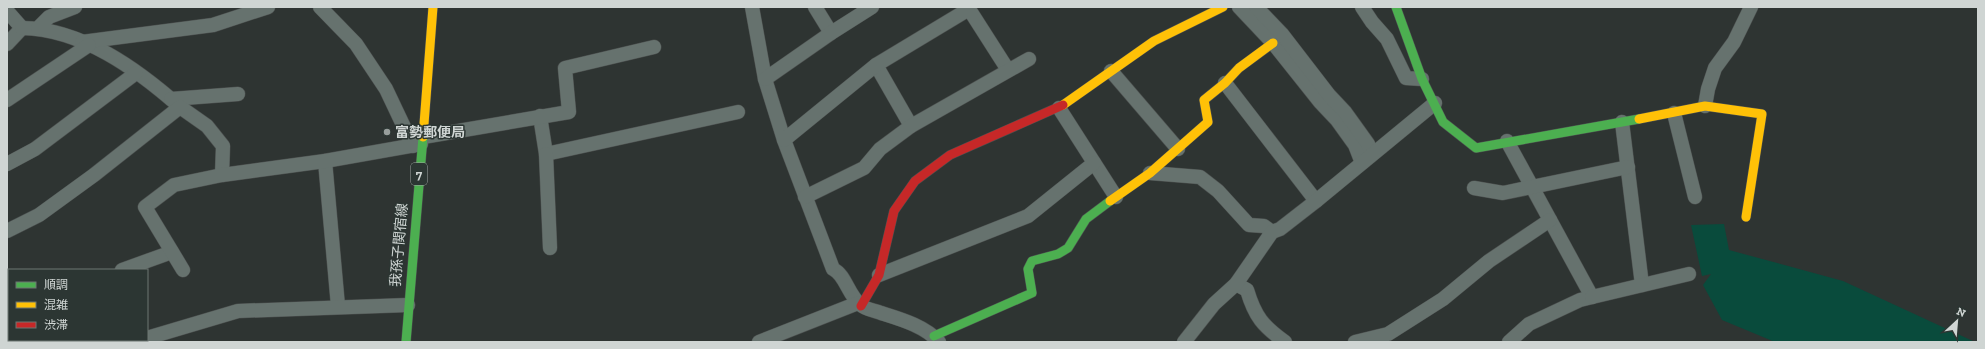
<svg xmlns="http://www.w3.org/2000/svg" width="1985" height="349" font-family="'Zilla Slab','Noto Sans JP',serif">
	<rect width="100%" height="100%" fill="#2e3432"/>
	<!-- green -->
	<path fill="#094b3c" d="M 1724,224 L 1729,250 L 1843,281 L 1975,342 L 1775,342 L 1722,320 L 1703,285 L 1711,274 L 1702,276 L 1691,225 Z"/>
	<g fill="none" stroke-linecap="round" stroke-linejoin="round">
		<!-- street casing -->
		<g stroke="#4c504f" stroke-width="15">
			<g id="street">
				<path d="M 320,7 L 356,44 L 386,89 L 413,146"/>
				<path d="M 752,7 L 765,79 L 784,140 L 833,269 C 846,275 848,296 861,305 C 866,310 875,310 881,313 C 900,319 925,326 939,342"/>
				<path d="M 815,7 L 831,33"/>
				<path d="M 1239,7 L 1273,43 L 1320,102 L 1337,120 L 1355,145 L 1362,163"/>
				<path d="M 1256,7 L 1282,34 L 1329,95 L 1345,112 L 1368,144 L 1372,154"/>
				<path d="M 1362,7 L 1372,22 L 1387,39 L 1406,78 L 1422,79"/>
				<path d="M 7,11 L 22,28 L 7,44"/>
				<path d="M 22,28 C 82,29 137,69 180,107"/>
				<path d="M 38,28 L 49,17 L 75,7"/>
				<path d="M 82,42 L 213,25 L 268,7"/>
				<path d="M 876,65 L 911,126"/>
				<path d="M 1111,71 L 1178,149"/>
				<path d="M 765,79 L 831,33 L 872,7"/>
				<path d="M 1225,83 L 1316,201"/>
				<path d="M 171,99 L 238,94"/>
				<path d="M 7,100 L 89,45"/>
				<path d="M 1705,106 L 1708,89 L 1715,68 L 1734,42 L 1751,7"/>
				<path d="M 1059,108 L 1116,197"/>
				<path d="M 1674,113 L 1695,197"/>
				<path d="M 540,116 L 546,154 L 738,112"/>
				<path d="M 1622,122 L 1642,285"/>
				<path d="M 423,137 L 569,112 L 565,68 L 654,47"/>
				<path d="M 784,140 L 876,65 L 969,9 L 1008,70"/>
				<path d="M 1507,141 L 1592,297 L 1580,300 L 1529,324 L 1509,342"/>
				<path d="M 546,154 L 550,248"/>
				<path d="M 325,161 L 338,306"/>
				<path d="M 7,164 L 35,149 L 136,73"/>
				<path d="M 1150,173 L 1200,177 L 1218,191 L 1249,225 L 1264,226 L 1272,232"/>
				<path d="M 1474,188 L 1503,193 L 1628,167"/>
				<path d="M 805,197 L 864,168 L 880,149 L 911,126 L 1029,59"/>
				<path d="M 7,231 L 39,215 L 94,175 L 180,107 L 207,126 L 223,146 L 222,175"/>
				<path d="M 122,270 L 172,252"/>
				<path d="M 183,270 L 145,207 L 174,185 L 222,175 L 325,161 L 421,144"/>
				<path d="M 879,275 L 1028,216 L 1094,163"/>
				<path d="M 1236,284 L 1247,290 C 1255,317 1263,326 1285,342"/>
				<path d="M 1592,297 L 1689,274"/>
				<path d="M 7,312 L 9,312"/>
				<path d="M 147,338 L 238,311 L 408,305"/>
				<path d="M 131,342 L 139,340"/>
				<path d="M 759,342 L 858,303"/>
				<path d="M 1184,342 L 1214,304 L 1236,284 L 1272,232 L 1280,229 L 1316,201 L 1435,103"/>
				<path d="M 1355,342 L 1388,334 L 1443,299 L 1489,261 L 1550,220"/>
			</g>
		</g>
		<!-- fast casing -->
		<g stroke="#4c504f" stroke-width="10">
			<g id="fast">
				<path d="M 1396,7 L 1422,79 L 1443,122 L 1476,148 L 1639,119"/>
				<path d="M 934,336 L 1032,293 L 1028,269 L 1032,261 L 1058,254 L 1068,248 L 1086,219 L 1110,201"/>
				<path d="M 406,342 L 423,137"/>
			</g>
		</g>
		<!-- slow casing -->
		<g stroke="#4c504f" stroke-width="10">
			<g id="slow">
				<path d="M 1063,105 L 1154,41 L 1223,7"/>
				<path d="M 1639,119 L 1705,106 L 1762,114 L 1746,217"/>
				<path d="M 423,137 L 433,7"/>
				<path d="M 1110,201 L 1150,173 L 1208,122 L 1204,100 L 1225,83 L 1239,68 L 1273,43"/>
			</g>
		</g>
		<!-- jam casing -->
		<g stroke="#4c504f" stroke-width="10">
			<path id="jam" d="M 861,306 L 879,275 L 894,211 L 915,181 L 950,155 L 1063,105"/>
		</g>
		<!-- street -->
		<use href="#street" stroke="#66726e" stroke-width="14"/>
		<!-- fast -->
		<use href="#fast" stroke="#4caf50" stroke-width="9"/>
		<!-- slow -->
		<use href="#slow" stroke="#ffc107" stroke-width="9"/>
		<!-- jam -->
		<use href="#jam" stroke="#c62828" stroke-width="9"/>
	</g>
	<!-- markers -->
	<circle fill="#979d9b" stroke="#2c3633" stroke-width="1.5" cx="387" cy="132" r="4"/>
	<g text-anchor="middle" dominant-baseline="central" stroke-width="3" stroke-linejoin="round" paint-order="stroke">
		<!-- shield labels -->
		<rect fill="#2c3633" stroke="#9ea5a3" stroke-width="1" x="411" y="163" width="16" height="22" rx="3"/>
		<g font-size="13" font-weight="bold" fill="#cfd5d3">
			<text x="419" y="174">7</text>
		</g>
		<!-- poi labels -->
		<g font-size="14" font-weight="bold" fill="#cfd5d3" stroke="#2c3633" text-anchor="start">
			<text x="395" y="132">富勢郵便局</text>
		</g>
		<!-- street labels -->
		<g font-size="14" fill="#cfd5d3" stroke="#2c3633">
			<text transform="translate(399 245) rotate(-85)">我孫子関宿線</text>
		</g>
	</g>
	<!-- border -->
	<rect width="1985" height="349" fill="none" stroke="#cfd5d3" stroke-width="16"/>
	<!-- legend -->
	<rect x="8" y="269" width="140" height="72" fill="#2c3633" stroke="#6d7673"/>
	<rect x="16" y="282" width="20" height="6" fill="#4caf50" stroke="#6d7673"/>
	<text x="44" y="289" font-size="12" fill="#cfd5d3">順調</text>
	<rect x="16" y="302" width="20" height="6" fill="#ffc107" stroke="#6d7673"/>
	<text x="44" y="309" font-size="12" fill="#cfd5d3">混雑</text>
	<rect x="16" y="322" width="20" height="6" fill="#c62828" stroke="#6d7673"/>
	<text x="44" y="329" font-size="12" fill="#cfd5d3">渋滞</text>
	<!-- north arrow -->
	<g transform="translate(1957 321) rotate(26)" stroke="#2c3633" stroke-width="3" paint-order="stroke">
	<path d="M0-3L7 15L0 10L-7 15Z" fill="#cfd5d3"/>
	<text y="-6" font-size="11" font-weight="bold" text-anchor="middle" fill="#cfd5d3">N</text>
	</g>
</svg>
